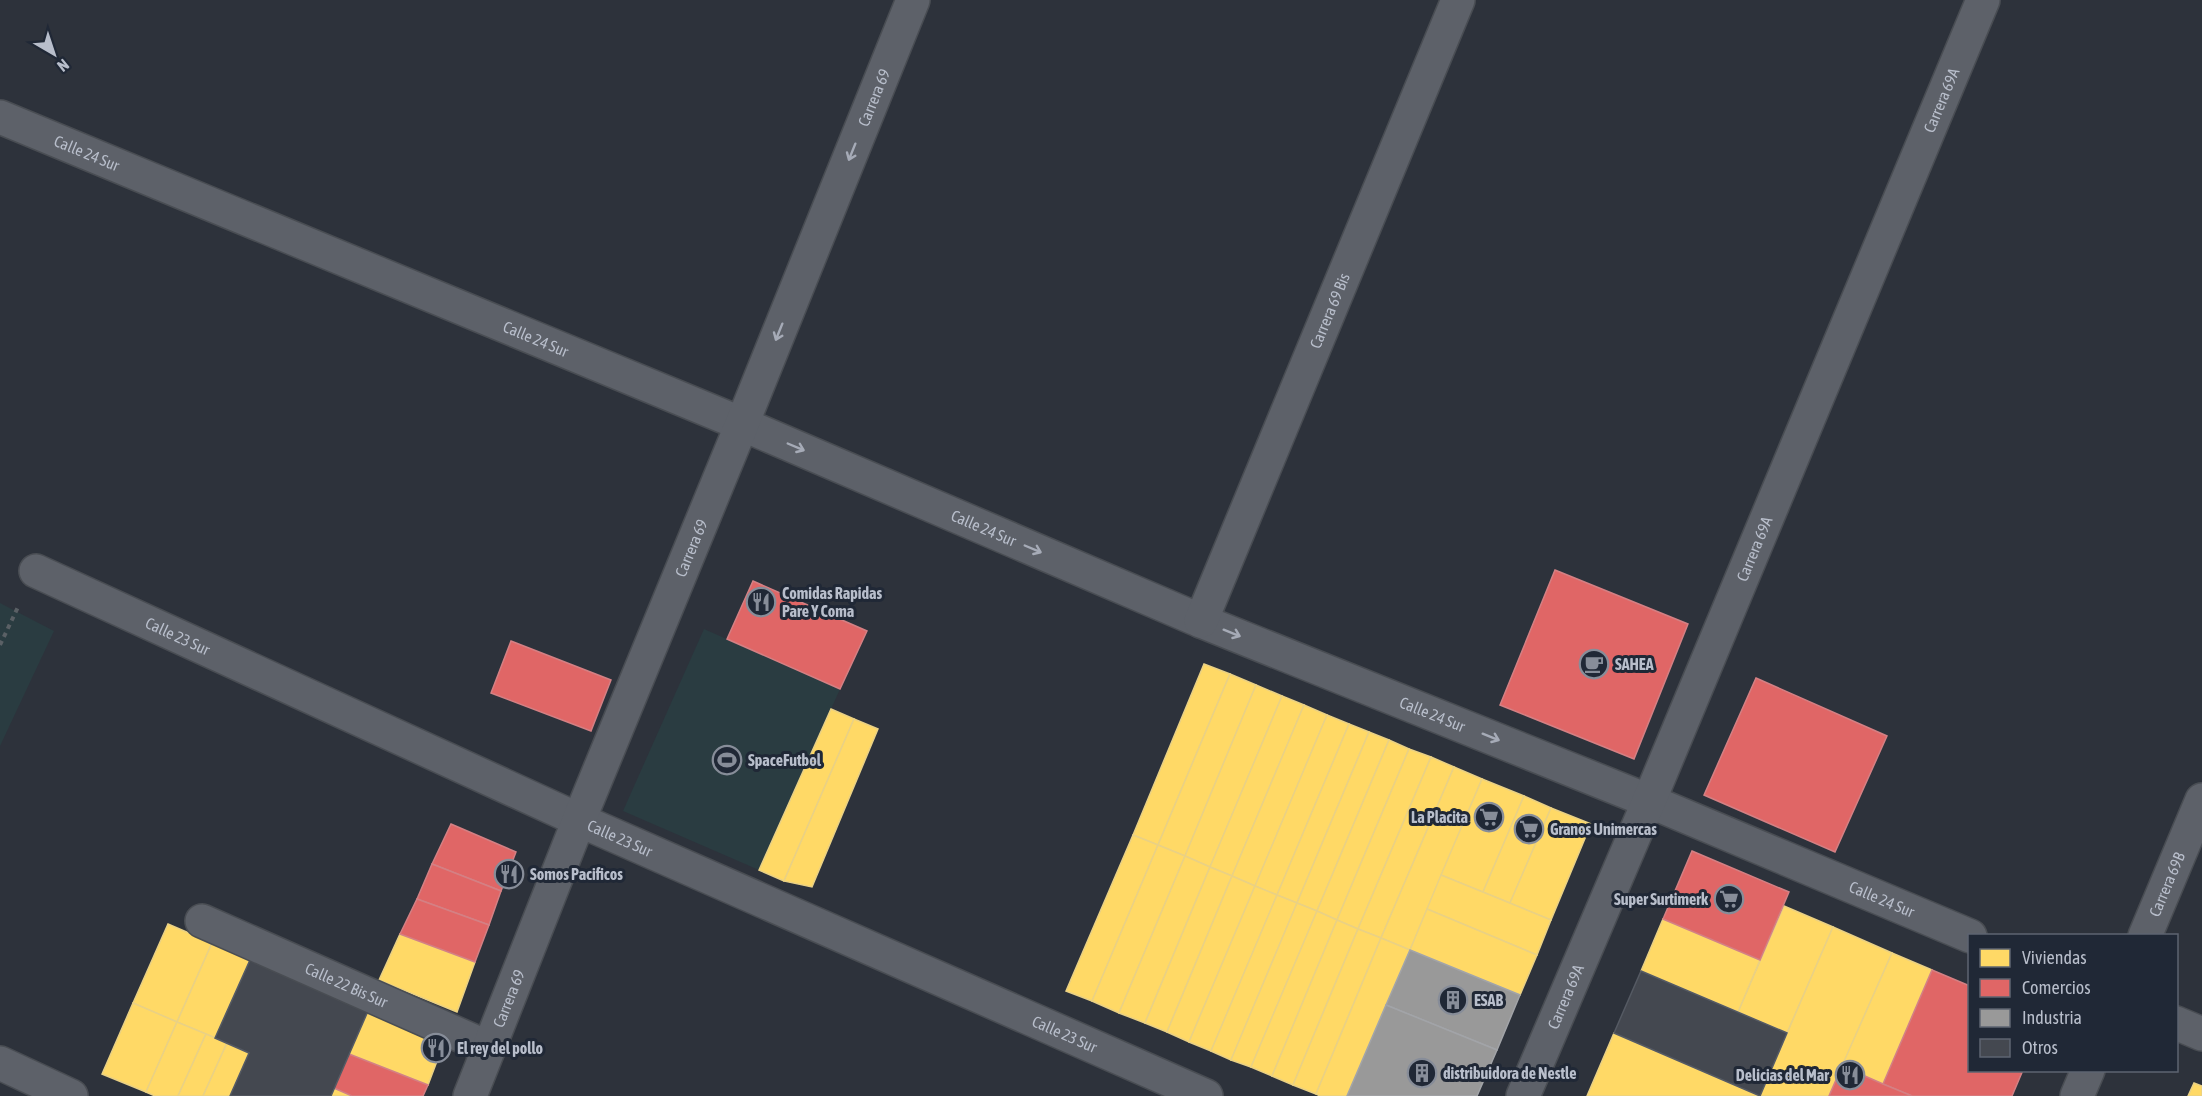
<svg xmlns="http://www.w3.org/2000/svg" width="2202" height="1096" font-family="'Asap Condensed',sans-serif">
	<rect width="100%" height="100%" fill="#2d323b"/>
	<!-- green -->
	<g fill="#2a3c41">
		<path d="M 0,603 L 54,631 L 0,746 Z"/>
		<path d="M 704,629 L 840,689 L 759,870 L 623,811 Z"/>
	</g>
	<!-- homes -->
	<g fill="#ffd966" stroke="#ead184" stroke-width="1.5">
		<path d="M 1204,664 L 1230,674 L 1158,845 L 1133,835 Z"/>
		<path d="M 1230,674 L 1256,685 L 1185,856 L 1158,845 Z"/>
		<path d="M 1256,685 L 1282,696 L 1210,867 L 1185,856 Z"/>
		<path d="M 1282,696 L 1304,705 L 1232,876 L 1210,867 Z"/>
		<path d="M 1304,705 L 1327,715 L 1255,886 L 1232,876 Z"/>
		<path d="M 831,709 L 854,719 L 784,881 L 759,870 Z"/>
		<path d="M 1327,715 L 1349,724 L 1277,895 L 1255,886 Z"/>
		<path d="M 854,719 L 878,729 L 812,887 L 784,881 Z"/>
		<path d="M 1349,724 L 1369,732 L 1297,903 L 1277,895 Z"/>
		<path d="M 1369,732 L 1389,740 L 1317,911 L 1297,903 Z"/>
		<path d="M 1389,740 L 1409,749 L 1337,920 L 1317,911 Z"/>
		<path d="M 1409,749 L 1431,757 L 1358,929 L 1337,920 Z"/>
		<path d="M 1431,757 L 1454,767 L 1381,938 L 1358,929 Z"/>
		<path d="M 1454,767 L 1482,779 L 1410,950 L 1381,938 Z"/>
		<path d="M 1482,779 L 1524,796 L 1483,892 L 1441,875 Z"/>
		<path d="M 1524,796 L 1551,808 L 1510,903 L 1483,892 Z"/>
		<path d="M 1551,808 L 1591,824 L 1551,920 L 1510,903 Z"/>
		<path d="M 1133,835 L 1158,845 L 1092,1001 L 1066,991 Z"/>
		<path d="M 1158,845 L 1185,856 L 1119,1013 L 1092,1001 Z"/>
		<path d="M 1185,856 L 1210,867 L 1145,1023 L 1119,1013 Z"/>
		<path d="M 1210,867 L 1232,876 L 1167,1032 L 1145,1023 Z"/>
		<path d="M 1441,875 L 1551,920 L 1537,955 L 1427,909 Z"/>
		<path d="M 1232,876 L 1255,886 L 1189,1042 L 1167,1032 Z"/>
		<path d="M 1255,886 L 1277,895 L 1211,1051 L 1189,1042 Z"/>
		<path d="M 1277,895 L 1297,903 L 1231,1060 L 1211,1051 Z"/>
		<path d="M 1297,903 L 1317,911 L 1251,1067 L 1231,1060 Z"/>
		<path d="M 1784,906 L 1833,927 L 1787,1033 L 1738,1012 Z"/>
		<path d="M 1427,909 L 1537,955 L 1520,995 L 1410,950 Z"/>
		<path d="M 1317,911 L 1337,920 L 1272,1076 L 1251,1067 Z"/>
		<path d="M 1663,919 L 1760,960 L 1738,1012 L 1641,971 Z"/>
		<path d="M 1337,920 L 1358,929 L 1293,1085 L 1272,1076 Z"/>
		<path d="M 168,924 L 212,943 L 177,1022 L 133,1003 Z"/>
		<path d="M 1833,927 L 1892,953 L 1829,1096 L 1760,1096 Z"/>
		<path d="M 1358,929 L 1381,938 L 1316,1094 L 1293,1085 Z"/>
		<path d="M 400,934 L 475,962 L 457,1012 L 379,980 Z"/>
		<path d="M 1381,938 L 1410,950 L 1347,1096 L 1320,1096 L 1316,1094 Z"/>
		<path d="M 212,943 L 250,960 L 215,1038 L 177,1022 Z"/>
		<path d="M 1892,953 L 1932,970 L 1883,1084 L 1842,1066 Z"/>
		<path d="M 133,1003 L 177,1022 L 146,1092 L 102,1074 Z"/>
		<path d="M 368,1011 L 445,1040 L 428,1085 L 349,1054 Z"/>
		<path d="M 177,1022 L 206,1034 L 178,1096 L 155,1096 L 146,1092 Z"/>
		<path d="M 1614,1033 L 1760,1096 L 1587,1096 Z"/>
		<path d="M 206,1034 L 227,1043 L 203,1096 L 178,1096 Z"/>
		<path d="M 227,1043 L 249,1053 L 230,1096 L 203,1096 Z"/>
		<path d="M 2194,1083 L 2202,1086 L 2202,1096 L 2188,1096 Z"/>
		<path d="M 334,1088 L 352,1096 L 331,1096 Z"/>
	</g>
	<!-- shops -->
	<g fill="#e06666" stroke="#d48084" stroke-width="1.5">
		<path d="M 1555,570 L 1688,624 L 1634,759 L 1500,705 Z"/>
		<path d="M 753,581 L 867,631 L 840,689 L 727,639 Z"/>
		<path d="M 511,641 L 611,680 L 591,731 L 491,693 Z"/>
		<path d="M 1756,678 L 1887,736 L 1835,852 L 1704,795 Z"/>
		<path d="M 451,824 L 516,852 L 501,891 L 432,864 Z"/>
		<path d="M 1692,851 L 1789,892 L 1760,960 L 1663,919 Z"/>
		<path d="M 432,864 L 501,891 L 489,925 L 417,899 Z"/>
		<path d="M 417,899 L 489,925 L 475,962 L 400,934 Z"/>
		<path d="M 1932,970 L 1970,986 L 1970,1070 L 2023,1070 L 2012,1096 L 1912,1096 L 1883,1084 Z"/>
		<path d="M 349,1054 L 428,1085 L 423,1096 L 352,1096 L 334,1088 Z"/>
		<path d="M 1842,1066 L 1883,1084 L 1912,1096 L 1829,1096 Z"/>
	</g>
	<!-- industry -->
	<g fill="#999" stroke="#a2a4a8" stroke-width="1.5">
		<path d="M 1410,950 L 1520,995 L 1497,1050 L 1386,1005 Z"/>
		<path d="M 1386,1005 L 1497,1050 L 1477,1096 L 1347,1096 Z"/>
	</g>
	<!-- building -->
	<g fill="#444850" stroke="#555a63" stroke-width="1.5">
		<path d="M 250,960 L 368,1011 L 331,1096 L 230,1096 L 249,1053 L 215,1038 Z"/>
		<path d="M 1641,971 L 1787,1033 L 1760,1096 L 1614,1033 Z"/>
	</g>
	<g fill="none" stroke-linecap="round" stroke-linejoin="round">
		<!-- minor casing -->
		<g stroke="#494d53" stroke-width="36">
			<g id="minor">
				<path id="s1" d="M 0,117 L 742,424 L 1201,621 L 1649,801 L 1970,936"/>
				<path id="s2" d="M 36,571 L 579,820 L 1206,1096"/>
				<path id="s3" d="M 1201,621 L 1458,0"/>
				<path id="s4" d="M 202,921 L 489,1048"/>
				<path d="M 2176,1023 L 2202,1034"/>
				<path d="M 0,1063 L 71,1096"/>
				<path id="s5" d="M 470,1096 L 579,820 L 742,424 L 913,0"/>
				<path id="s6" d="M 1523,1096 L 1649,801 L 1983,0"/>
			</g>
		</g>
		<!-- tertiary casing -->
		<g stroke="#494d53" stroke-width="36">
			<g id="tertiary">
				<path id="s7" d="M 2145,936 L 2202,800"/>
				<path d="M 2077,1096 L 2088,1070"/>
			</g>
		</g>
		<!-- path -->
		<path stroke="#5a6065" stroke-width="4" stroke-dasharray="4.5 4.5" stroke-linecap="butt" d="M 0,645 L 19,605"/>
		<!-- minor -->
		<use href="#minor" stroke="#5d6169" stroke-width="33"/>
		<!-- tertiary -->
		<use href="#tertiary" stroke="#5d6169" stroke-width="33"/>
	</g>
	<!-- one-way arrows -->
	<defs><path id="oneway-shaft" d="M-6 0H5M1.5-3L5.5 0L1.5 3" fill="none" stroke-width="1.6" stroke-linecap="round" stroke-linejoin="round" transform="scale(1.5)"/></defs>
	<g stroke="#a6abb7">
		<use href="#oneway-shaft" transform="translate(852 152) rotate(112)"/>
		<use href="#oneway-shaft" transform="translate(779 332) rotate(112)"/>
		<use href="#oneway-shaft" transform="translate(796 447) rotate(23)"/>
		<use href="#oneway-shaft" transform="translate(1033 549) rotate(23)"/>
		<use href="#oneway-shaft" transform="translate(1232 633) rotate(22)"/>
		<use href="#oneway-shaft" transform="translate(1491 737) rotate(22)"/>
	</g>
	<!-- icons -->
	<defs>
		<g id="restaurant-ring" transform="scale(1.5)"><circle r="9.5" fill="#202836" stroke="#878d99" stroke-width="1.5"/><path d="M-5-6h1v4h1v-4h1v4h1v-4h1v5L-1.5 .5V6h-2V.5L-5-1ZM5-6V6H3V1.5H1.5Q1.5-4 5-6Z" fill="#878d99"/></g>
		<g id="cafe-ring" transform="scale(1.5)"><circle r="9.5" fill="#202836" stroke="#878d99" stroke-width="1.5"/><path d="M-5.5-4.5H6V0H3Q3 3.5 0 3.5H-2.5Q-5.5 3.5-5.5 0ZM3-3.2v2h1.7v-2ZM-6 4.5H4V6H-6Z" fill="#878d99"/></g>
		<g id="stadium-ring" transform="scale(1.5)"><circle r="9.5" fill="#202836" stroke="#878d99" stroke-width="1.5"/><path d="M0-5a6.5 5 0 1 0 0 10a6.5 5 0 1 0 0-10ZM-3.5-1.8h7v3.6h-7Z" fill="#878d99"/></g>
		<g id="supermarket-ring" transform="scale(1.5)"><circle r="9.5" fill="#202836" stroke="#878d99" stroke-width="1.5"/><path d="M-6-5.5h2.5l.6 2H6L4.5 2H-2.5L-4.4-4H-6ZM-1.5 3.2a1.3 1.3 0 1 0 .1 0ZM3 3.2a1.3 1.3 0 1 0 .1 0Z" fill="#878d99"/></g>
		<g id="building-ring" transform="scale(1.5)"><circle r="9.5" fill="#202836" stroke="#878d99" stroke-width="1.5"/><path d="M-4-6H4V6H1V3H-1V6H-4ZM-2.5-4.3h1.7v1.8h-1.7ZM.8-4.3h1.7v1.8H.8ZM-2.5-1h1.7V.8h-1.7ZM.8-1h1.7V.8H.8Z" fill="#878d99"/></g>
	</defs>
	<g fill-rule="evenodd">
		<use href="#restaurant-ring" x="761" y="602"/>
		<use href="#cafe-ring" x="1594" y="664"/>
		<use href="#stadium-ring" x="727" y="760"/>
		<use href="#supermarket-ring" x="1489" y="817"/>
		<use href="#supermarket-ring" x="1529" y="829"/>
		<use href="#restaurant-ring" x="509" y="874"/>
		<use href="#supermarket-ring" x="1729" y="899"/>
		<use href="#building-ring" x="1453" y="1000"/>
		<use href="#restaurant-ring" x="436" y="1048"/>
		<use href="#building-ring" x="1422" y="1073"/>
		<use href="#restaurant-ring" x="1850" y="1075"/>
	</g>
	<g text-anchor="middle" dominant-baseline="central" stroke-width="6" stroke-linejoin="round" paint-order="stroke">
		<!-- street labels -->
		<g font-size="16" fill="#b8becb" stroke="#202836">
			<text stroke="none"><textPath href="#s5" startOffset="1077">Carrera 69</textPath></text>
			<text stroke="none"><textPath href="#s6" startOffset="1080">Carrera 69A</textPath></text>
			<text stroke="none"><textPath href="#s1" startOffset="94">Calle 24 Sur</textPath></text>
			<text stroke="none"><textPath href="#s3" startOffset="336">Carrera 69 Bis</textPath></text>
			<text stroke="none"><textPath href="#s1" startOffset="580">Calle 24 Sur</textPath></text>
			<text stroke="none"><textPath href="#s1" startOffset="1066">Calle 24 Sur</textPath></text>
			<text stroke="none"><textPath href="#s5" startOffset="591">Carrera 69</textPath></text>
			<text stroke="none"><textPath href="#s6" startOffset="594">Carrera 69A</textPath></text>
			<text stroke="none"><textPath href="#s2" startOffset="156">Calle 23 Sur</textPath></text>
			<text stroke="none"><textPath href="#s1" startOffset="1552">Calle 24 Sur</textPath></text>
			<text stroke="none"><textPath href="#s2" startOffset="642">Calle 23 Sur</textPath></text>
			<text stroke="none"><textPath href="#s7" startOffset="56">Carrera 69B</textPath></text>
			<text stroke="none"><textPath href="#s1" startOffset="2038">Calle 24 Sur</textPath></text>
			<text stroke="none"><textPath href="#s4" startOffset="158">Calle 22 Bis Sur</textPath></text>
			<text stroke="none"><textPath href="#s6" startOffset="108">Carrera 69A</textPath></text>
			<text stroke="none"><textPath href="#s5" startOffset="105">Carrera 69</textPath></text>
			<text stroke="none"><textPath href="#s2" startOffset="1128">Calle 23 Sur</textPath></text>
		</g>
		<!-- poi labels -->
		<g font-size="16" font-weight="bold" fill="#b8becb" stroke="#202836" text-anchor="start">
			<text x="782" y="593">Comidas Rapidas<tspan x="782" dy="18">Pare Y Coma</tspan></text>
			<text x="1615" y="664">SAHEA</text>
			<text x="748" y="760">SpaceFutbol</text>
			<text x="1468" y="817" text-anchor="end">La Placita</text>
			<text x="1550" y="829">Granos Unimercas</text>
			<text x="530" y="874">Somos Pacificos</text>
			<text x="1708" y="899" text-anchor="end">Super Surtimerk</text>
			<text x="1474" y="1000">ESAB</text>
			<text x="457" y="1048">El rey del pollo</text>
			<text x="1443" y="1073">distribuidora de Nestle</text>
			<text x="1829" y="1075" text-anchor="end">Delicias del Mar</text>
		</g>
	</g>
	<!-- legend -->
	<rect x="1968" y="934" width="210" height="138" fill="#202836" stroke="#5d6472" stroke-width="1.5"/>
	<rect x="1980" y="949" width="30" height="18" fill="#ffd966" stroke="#5d6472" stroke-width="1.5"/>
	<text x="2022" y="964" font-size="18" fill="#b8becb">Viviendas</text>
	<rect x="1980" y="979" width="30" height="18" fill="#e06666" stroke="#5d6472" stroke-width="1.5"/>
	<text x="2022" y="994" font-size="18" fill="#b8becb">Comercios</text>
	<rect x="1980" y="1009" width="30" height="18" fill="#999999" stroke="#5d6472" stroke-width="1.5"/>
	<text x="2022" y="1024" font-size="18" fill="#b8becb">Industria</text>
	<rect x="1980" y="1039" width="30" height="18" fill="#444850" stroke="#5d6472" stroke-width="1.5"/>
	<text x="2022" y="1054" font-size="18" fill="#b8becb">Otros</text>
	<!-- north arrow -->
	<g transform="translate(54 54) rotate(141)" stroke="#202836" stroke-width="4.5" paint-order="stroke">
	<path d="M0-4.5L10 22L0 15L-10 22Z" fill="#b8becb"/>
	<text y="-9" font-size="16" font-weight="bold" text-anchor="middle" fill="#b8becb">N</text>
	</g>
</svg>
